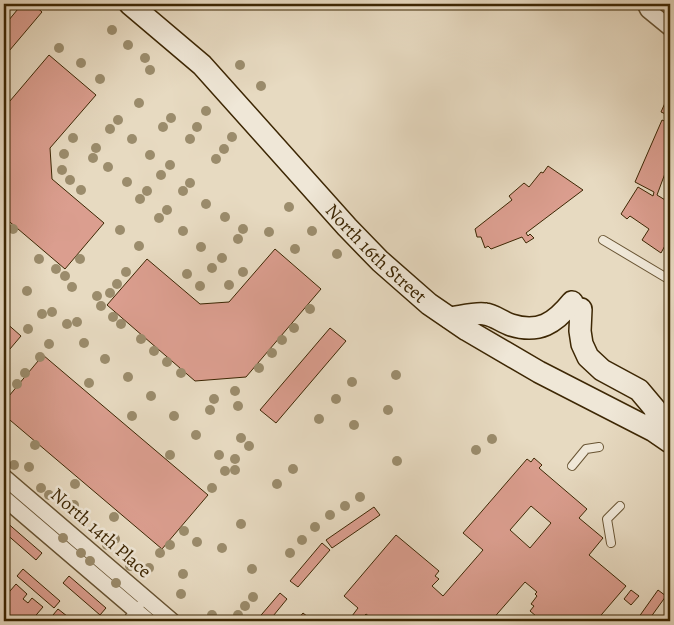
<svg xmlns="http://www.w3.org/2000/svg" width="674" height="625" font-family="Alegreya,serif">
	<rect width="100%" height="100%" fill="#e7dac1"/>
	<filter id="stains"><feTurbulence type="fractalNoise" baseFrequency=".004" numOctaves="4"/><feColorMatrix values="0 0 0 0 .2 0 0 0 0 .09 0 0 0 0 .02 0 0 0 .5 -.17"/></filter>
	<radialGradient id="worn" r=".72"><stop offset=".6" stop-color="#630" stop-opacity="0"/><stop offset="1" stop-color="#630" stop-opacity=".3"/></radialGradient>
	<!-- building -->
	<g fill="#db9e8f" stroke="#3d2704" fill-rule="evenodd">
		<path d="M 22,4 L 33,4 L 42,12 L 4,57 L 4,26 Z"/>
		<path d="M 49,55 L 96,95 L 50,148 L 52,179 L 104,223 L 65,269 L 4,217 L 4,108 Z"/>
		<path d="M 669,94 L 670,94 L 670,116 L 661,112 Z"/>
		<path d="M 662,120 L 669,123 L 670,121 L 670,160 L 657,195 L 670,203 L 670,242 L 668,240 L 661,253 L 642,240 L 649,229 L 630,216 L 627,219 L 621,214 L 638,187 L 653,196 L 654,192 L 635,182 Z"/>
		<path d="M 548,166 L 583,190 L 526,233 L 528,236 L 530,234 L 534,238 L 526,243 L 522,237 L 491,249 L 488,246 L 485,248 L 481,237 L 477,237 L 475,229 L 512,200 L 509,196 L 524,183 L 529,187 L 541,172 L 543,173 Z"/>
		<path d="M 275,249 L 321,289 L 246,377 L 195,381 L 107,305 L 147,259 L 200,304 L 229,302 Z"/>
		<path d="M 4,321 L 21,336 L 4,356 Z"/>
		<path d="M 330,328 L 346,341 L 276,423 L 260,410 Z"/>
		<path d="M 43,355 L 208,495 L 162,549 L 4,415 L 4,402 Z"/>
		<path d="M 534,458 L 542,465 L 539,468 L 587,509 L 579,518 L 603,538 L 589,555 L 626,586 L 596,621 L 542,621 L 530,611 L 534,606 L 531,604 L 537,596 L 535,594 L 537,592 L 525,582 L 491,621 L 375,621 L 366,614 L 359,621 L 352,616 L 358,608 L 344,596 L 396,535 L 439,571 L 435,576 L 439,579 L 432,586 L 443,596 L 483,550 L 463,533 L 527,459 L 531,462 ZM 531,506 L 551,523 L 530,548 L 510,530 Z"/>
		<path d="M 374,507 L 380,515 L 332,548 L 326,540 Z"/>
		<path d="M 5,521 L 42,553 L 36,560 L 4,532 Z"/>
		<path d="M 322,543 L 330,550 L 298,587 L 290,581 Z"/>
		<path d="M 23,569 L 60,601 L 54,608 L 17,576 Z"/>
		<path d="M 69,576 L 106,608 L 100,615 L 63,583 Z"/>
		<path d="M 16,584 L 27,594 L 23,599 L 28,603 L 32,598 L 43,607 L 31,621 L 29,619 L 27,621 L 4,621 L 4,604 L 7,600 L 4,598 Z"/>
		<path d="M 631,590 L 639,596 L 631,605 L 624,599 Z"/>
		<path d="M 658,590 L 666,596 L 648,621 L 636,621 Z"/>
		<path d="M 280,593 L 287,599 L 269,621 L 256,621 Z"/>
		<path d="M 58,609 L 72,620 L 72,621 L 48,621 Z"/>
		<path d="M 303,613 L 313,621 L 297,620 Z"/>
	</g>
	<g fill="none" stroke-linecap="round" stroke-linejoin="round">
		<!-- service casing -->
		<g stroke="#685433" stroke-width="10">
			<g id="service">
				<path d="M 603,240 L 670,280"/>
				<path d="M 572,466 L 586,449 L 599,447"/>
				<path d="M 611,543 L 607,519 L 620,506"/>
				<path d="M 126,621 L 146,598"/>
			</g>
		</g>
		<!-- minor casing -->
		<g stroke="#685433" stroke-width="18">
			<g id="minor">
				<path d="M 645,4 L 648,10 L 670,28"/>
				<path d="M 4,477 L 172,621"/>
				<path d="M 4,498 L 148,621"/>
			</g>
		</g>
		<!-- secondary casing -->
		<g stroke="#3d2704" stroke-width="24">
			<g id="secondary">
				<path id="s1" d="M 130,4 L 202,65 L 347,227 L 380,261 L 429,304 L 467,330 L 539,372 L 654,431 L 670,442"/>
				<path d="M 581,309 L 580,331 L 582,344 L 588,357 L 602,370 L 639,390 L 655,409 L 659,434"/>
				<path d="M 450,318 C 459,317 477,312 485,314 C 494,315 502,322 511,325 C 539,334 555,323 572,302"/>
			</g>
		</g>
		<!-- service -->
		<use href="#service" stroke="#efe7d7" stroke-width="8"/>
		<!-- minor -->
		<use href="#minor" stroke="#efe7d7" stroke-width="15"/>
		<!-- secondary -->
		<use href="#secondary" stroke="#efe7d7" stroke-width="21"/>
	</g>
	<!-- trees -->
	<g fill="#9b8c6c">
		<circle cx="112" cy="30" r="5"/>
		<circle cx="128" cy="45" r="5"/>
		<circle cx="59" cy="48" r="5"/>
		<circle cx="145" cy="58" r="5"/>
		<circle cx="81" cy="63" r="5"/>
		<circle cx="240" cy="65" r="5"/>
		<circle cx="150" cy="70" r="5"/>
		<circle cx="100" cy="79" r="5"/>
		<circle cx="261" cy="86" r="5"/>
		<circle cx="139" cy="103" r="5"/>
		<circle cx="206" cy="111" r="5"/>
		<circle cx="171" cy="118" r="5"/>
		<circle cx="118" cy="120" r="5"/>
		<circle cx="163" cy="127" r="5"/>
		<circle cx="197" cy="127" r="5"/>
		<circle cx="110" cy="129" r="5"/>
		<circle cx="232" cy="137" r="5"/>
		<circle cx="73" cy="138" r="5"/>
		<circle cx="132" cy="139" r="5"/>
		<circle cx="190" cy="139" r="5"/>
		<circle cx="96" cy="148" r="5"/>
		<circle cx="224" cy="149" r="5"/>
		<circle cx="64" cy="154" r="5"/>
		<circle cx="150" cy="155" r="5"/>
		<circle cx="93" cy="158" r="5"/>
		<circle cx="216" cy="159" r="5"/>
		<circle cx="170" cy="165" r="5"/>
		<circle cx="108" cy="167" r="5"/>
		<circle cx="62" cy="170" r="5"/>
		<circle cx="161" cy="175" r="5"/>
		<circle cx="70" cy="180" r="5"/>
		<circle cx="127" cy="182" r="5"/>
		<circle cx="190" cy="183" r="5"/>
		<circle cx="81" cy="190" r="5"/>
		<circle cx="147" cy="191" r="5"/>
		<circle cx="183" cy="191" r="5"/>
		<circle cx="140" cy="199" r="5"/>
		<circle cx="206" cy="204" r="5"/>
		<circle cx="289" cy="207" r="5"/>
		<circle cx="167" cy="210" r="5"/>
		<circle cx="225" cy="217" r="5"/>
		<circle cx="159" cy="218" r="5"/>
		<circle cx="13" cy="229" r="5"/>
		<circle cx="243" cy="229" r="5"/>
		<circle cx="120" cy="230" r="5"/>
		<circle cx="183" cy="231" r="5"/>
		<circle cx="312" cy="231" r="5"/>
		<circle cx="269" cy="232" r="5"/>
		<circle cx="238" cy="239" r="5"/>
		<circle cx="139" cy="246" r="5"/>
		<circle cx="201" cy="247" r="5"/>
		<circle cx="295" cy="249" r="5"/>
		<circle cx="337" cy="254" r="5"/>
		<circle cx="222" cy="258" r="5"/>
		<circle cx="39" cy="259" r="5"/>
		<circle cx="80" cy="259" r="5"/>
		<circle cx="212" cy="268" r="5"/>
		<circle cx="56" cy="269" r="5"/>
		<circle cx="126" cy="272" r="5"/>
		<circle cx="243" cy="272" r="5"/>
		<circle cx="187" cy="274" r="5"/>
		<circle cx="65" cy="276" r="5"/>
		<circle cx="117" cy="284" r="5"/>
		<circle cx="229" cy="285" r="5"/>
		<circle cx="200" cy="286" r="5"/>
		<circle cx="72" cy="287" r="5"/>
		<circle cx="27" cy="291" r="5"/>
		<circle cx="110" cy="293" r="5"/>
		<circle cx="97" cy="296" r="5"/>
		<circle cx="101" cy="306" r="5"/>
		<circle cx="310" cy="309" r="5"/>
		<circle cx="52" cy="312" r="5"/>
		<circle cx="42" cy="314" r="5"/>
		<circle cx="113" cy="317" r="5"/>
		<circle cx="77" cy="322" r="5"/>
		<circle cx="67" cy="324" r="5"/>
		<circle cx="121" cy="324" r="5"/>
		<circle cx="294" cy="328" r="5"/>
		<circle cx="28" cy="329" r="5"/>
		<circle cx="141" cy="339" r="5"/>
		<circle cx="282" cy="340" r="5"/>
		<circle cx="84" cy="343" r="5"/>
		<circle cx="49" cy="344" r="5"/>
		<circle cx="154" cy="351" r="5"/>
		<circle cx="272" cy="353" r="5"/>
		<circle cx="40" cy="357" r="5"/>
		<circle cx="105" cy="359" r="5"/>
		<circle cx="167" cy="362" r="5"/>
		<circle cx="259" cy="368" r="5"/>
		<circle cx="25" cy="373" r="5"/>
		<circle cx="181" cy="373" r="5"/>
		<circle cx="396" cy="375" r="5"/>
		<circle cx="128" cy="377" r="5"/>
		<circle cx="352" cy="382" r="5"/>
		<circle cx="89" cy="383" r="5"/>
		<circle cx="17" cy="384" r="5"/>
		<circle cx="235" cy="391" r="5"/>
		<circle cx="151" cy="396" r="5"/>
		<circle cx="214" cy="399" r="5"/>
		<circle cx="336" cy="399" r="5"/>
		<circle cx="238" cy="406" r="5"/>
		<circle cx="210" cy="410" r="5"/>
		<circle cx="388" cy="410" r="5"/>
		<circle cx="132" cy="416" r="5"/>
		<circle cx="174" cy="416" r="5"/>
		<circle cx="319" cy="419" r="5"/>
		<circle cx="354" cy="425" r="5"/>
		<circle cx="196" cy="435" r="5"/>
		<circle cx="241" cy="438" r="5"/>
		<circle cx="492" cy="439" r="5"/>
		<circle cx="35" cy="445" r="5"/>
		<circle cx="249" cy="446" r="5"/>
		<circle cx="476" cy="450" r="5"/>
		<circle cx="170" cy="455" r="5"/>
		<circle cx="219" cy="455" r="5"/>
		<circle cx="235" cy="459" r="5"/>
		<circle cx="397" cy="461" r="5"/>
		<circle cx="14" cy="465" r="5"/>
		<circle cx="29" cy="467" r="5"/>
		<circle cx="293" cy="469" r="5"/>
		<circle cx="235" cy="470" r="5"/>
		<circle cx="225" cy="471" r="5"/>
		<circle cx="75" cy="484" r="5"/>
		<circle cx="277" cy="484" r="5"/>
		<circle cx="41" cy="488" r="5"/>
		<circle cx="212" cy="488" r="5"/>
		<circle cx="49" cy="495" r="5"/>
		<circle cx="360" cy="497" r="5"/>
		<circle cx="74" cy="505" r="5"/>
		<circle cx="345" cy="506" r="5"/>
		<circle cx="330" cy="515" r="5"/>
		<circle cx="114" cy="517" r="5"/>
		<circle cx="241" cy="524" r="5"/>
		<circle cx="315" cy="527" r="5"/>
		<circle cx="184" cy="531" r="5"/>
		<circle cx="63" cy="538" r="5"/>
		<circle cx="115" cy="539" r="5"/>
		<circle cx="302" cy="540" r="5"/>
		<circle cx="197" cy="542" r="5"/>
		<circle cx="107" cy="545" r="5"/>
		<circle cx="170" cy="545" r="5"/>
		<circle cx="222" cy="548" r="5"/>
		<circle cx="81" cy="553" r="5"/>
		<circle cx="160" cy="553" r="5"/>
		<circle cx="290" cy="553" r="5"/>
		<circle cx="90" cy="561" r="5"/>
		<circle cx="130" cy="566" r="5"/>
		<circle cx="149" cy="568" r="5"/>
		<circle cx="252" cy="569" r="5"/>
		<circle cx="183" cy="574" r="5"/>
		<circle cx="116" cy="583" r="5"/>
		<circle cx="181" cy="594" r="5"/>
		<circle cx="253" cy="597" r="5"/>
		<circle cx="245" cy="606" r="5"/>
		<circle cx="212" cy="615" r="5"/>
		<circle cx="238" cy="615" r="5"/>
	</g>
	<g text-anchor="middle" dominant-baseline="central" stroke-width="5" stroke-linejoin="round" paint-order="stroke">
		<!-- street labels -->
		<g font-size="19" fill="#3d2704" stroke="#efe7d7">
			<text stroke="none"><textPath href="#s1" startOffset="351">North 16th Street</textPath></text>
			<text transform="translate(101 533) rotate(41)">North 14th Place</text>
		</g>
	</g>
	<!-- margin -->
	<rect width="674" height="625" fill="none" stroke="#e7dac1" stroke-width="20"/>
	<rect x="5" y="5" width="664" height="615" fill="none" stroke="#3d2704" stroke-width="2.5"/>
	<rect x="10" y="10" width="654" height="605" fill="none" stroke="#3d2704"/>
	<rect width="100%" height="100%" filter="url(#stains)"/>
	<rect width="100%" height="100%" fill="url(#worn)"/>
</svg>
